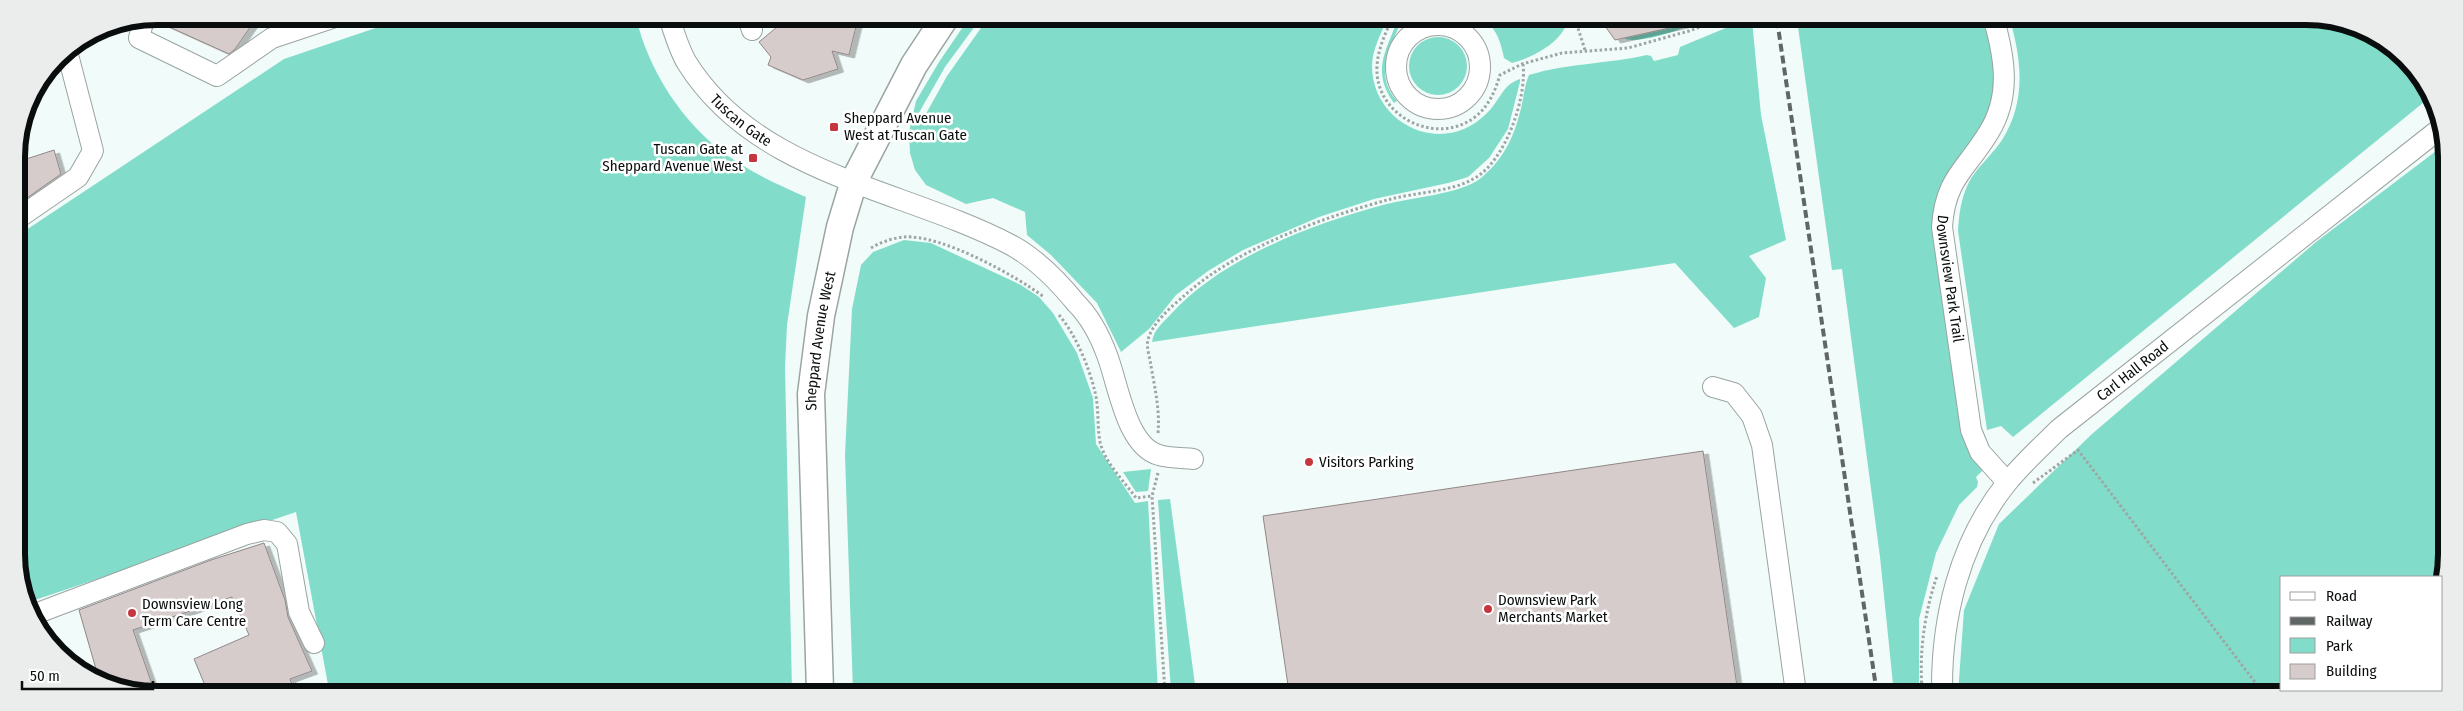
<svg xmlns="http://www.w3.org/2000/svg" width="2463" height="711" font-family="'Fira Sans Condensed',sans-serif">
	<defs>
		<filter id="shadow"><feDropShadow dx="5.5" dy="3" stdDeviation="0" flood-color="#0004"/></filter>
	</defs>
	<rect width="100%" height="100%" fill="#f1fbf9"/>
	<!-- green -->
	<g fill="#81ddc9">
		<path d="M 408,17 L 636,17 C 648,70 683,124 728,156 C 752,173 779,185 806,197 L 787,325 L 785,368 L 792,691 L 329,690 L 296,512 L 29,602 L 19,581 L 17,236 L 284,59 Z"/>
		<path d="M 969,18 L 981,18 L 945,67 L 916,118 L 922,121 L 947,76 L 988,18 L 1387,19 C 1381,34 1372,50 1372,66 C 1372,113 1420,147 1464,129 C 1476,124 1489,113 1496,102 C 1504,91 1506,84 1520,79 L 1520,82 L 1508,129 L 1489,158 L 1468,177 L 1448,183 L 1374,199 L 1319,217 L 1243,250 L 1208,271 L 1176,295 L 1149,329 L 1121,352 L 1097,303 L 1051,255 L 1027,235 L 1025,212 L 993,198 L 966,204 L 926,185 L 915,170 L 910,153 L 909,132 L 916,101 L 939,62 Z"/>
		<path d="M 1398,19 L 1402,19 C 1391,47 1373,74 1397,101 L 1394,103 C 1371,71 1386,51 1398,19 Z"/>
		<path d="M 1493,19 L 1565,19 L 1566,25 C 1559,44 1531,58 1512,63 L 1504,58 C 1501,45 1499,35 1490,25 Z"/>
		<path d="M 1691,20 L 1704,20 C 1686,27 1640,46 1623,38 L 1664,29 Z"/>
		<path d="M 1745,20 L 1752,20 L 1761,115 L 1786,240 L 1749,256 L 1766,278 L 1759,317 L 1734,328 L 1675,263 L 1152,342 C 1154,329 1162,324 1171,314 C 1222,258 1310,225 1383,205 C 1408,198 1462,194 1481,178 C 1506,157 1515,134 1522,104 C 1524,94 1525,84 1529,75 C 1568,63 1608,64 1647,55 L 1651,56 L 1654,61 L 1678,55 L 1680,47 Z"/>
		<path d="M 1797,20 L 1984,20 L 1995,64 L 1993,95 L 1988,114 L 1979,130 L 1947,175 L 1934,239 L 1961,431 L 1967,448 L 1983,470 L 1976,477 L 1978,482 L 1977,487 L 1959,505 L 1936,553 L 1919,619 L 1919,694 L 1894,694 L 1880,557 L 1842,269 L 1832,270 Z"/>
		<path d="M 2010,20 L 2342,21 L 2412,64 L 2429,98 L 2013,437 L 2001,426 L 1987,430 L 1958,231 C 1959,214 1961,198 1969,182 C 1977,167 1993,154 2002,140 C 2026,102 2022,61 2010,20 Z"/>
		<circle cx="1438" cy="66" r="29"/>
		<path d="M 2444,145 L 2442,590 L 2442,577 L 2282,577 L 2282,690 L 2329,690 L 2315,694 L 1958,694 L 1964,610 L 1999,524 L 2092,434 L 2316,242 Z"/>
		<path d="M 904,240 L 931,243 L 1021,285 L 1039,297 L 1053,313 L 1077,353 L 1093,398 L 1096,444 L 1135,503 L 1148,501 L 1158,692 L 853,692 L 845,455 L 852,309 L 861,265 L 873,252 Z"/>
		<path d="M 1151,469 L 1148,491 L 1136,492 L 1123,472 Z"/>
		<path d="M 1170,499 L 1196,692 L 1171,692 L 1158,500 Z"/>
	</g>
	<!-- building -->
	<g fill="#d7cccc" stroke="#918786" filter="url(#shadow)">
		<path d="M 258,16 L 235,49 L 229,54 L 156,21 L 157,16 Z"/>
		<path d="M 774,18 L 858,18 L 849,55 L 832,51 L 838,69 L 803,80 L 768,65 L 771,57 L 759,42 L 777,27 Z"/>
		<path d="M 1600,19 L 1682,20 L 1683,25 L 1615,40 Z"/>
		<path d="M 54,150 L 61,174 L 17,205 L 17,162 Z"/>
		<path d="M 1703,451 L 1738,693 L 1289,692 L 1263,516 Z"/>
		<path d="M 264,543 L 285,600 L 288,617 L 312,671 L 290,679 L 294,690 L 207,690 L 194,659 L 249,635 L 232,597 L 133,630 L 154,690 L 121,690 L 98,676 L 79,610 L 211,560 Z"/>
	</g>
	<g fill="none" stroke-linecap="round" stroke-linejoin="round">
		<!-- minor casing -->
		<g stroke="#9aa4a1" stroke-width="22">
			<g id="minor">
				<path id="s1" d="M 669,17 C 674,32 679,50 687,63 C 757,175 902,188 1011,245 C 1037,259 1058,281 1076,303 C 1090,317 1100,336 1107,355 C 1118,383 1126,446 1159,455 C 1169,458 1182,458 1193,459"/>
				<path d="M 748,18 L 752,30"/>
				<path d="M 144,19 L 139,38 L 217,76 L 272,38 L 335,17"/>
				<path id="s2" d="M 1994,20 C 2005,59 2011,96 1989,132 C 1967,169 1945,178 1942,227 L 1971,430 L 1980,452 L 2007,482"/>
				<circle cx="1438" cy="67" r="42"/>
				<path d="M 17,219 L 78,177 L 93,151 L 67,51"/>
				<path d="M 1713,387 L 1734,393 L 1752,416 L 1762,445 L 1796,693"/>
				<path d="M 35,614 L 247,534 L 264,530 L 277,532 L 287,544 L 299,612 L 314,643"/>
				<path id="s3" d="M 1942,694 C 1941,619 1959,543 2006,484 C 2022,464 2041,447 2059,429 L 2442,127"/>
			</g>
		</g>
		<!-- major casing -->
		<g stroke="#9aa4a1" stroke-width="29">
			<g id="major">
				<path id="s4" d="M 820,691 L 811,394 L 821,316 L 840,227 L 854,181 L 914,65 L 945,18"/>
			</g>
		</g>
		<!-- path -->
		<g stroke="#9ea6a5" stroke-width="3" stroke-dasharray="2.5 2.5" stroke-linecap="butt">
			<path d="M 1392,19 C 1385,34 1378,49 1377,66 C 1374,116 1436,147 1475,117 C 1489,106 1495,91 1500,75 L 1522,64 L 1562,53 L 1628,48 L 1689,31 L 1720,20"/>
			<path d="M 1575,19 L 1585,50"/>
			<path d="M 871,248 C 881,242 893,238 904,237 C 940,234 1015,275 1044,297"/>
			<path d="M 1059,315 C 1076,335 1089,367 1095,392 C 1099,408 1097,426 1100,442 C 1105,463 1124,481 1136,498 L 1152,496"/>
			<path d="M 1158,433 C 1160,410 1155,389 1151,366 C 1150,358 1146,347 1148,340 C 1152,323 1171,307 1184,296 C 1235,249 1323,217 1391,199 C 1418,192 1451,192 1475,178 C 1506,160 1527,97 1523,64"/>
			<path d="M 1158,473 L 1152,496 L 1165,692"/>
			<path d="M 2033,483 L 2078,450 L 2264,694"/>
			<path d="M 1922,688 C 1919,651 1925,611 1937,576"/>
		</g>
		<!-- minor -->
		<use href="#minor" stroke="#fff" stroke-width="20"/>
		<!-- major -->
		<use href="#major" stroke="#fff" stroke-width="26"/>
		<!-- rail -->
		<path stroke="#606665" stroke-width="4" stroke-dasharray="8 4" stroke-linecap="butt" d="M 1777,20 L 1877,694"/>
	</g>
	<!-- markers -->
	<g fill="#c6363f" stroke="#fff" stroke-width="2">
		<rect x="829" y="122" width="10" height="10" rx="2.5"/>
		<rect x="748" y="153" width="10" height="10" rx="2.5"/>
		<circle cx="1309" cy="462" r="5"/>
		<circle cx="1488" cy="609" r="5"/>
		<circle cx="132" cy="613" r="5"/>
	</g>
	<g text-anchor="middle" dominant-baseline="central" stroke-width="5" stroke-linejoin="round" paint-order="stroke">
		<!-- poi labels -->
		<g font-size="15" fill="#0a0d0d" stroke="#fff" text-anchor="start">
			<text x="844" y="118">Sheppard Avenue<tspan x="844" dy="17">West at Tuscan Gate</tspan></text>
			<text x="743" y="149" text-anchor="end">Tuscan Gate at<tspan x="743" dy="17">Sheppard Avenue West</tspan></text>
			<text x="1319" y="462">Visitors Parking</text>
			<text x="1498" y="600">Downsview Park<tspan x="1498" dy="17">Merchants Market</tspan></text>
			<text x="142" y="604">Downsview Long<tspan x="142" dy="17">Term Care Centre</tspan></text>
		</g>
		<!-- street labels -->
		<g font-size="15" fill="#0a0d0d" stroke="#fff">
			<text stroke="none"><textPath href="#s1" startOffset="129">Tuscan Gate</textPath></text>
			<text stroke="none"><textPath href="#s2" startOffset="276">Downsview Park Trail</textPath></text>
			<text stroke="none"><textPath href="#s4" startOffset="351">Sheppard Avenue West</textPath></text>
			<text stroke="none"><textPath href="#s3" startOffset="394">Carl Hall Road</textPath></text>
		</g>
	</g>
	<!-- crop -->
	<path d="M0 0H2463V711H0ZM157 25H2306A132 132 0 0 1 2438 157V554A132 132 0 0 1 2306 686H157A132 132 0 0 1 25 554V157A132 132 0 0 1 157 25Z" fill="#ebecec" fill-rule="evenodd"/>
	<path fill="none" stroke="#0a0d0d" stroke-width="6" d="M157 25H2306A132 132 0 0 1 2438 157V554A132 132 0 0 1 2306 686H157A132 132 0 0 1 25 554V157A132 132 0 0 1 157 25Z"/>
	<!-- legend -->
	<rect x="2280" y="576" width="162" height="115" fill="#ffffff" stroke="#9d9e9e"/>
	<rect x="2290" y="592" width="25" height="8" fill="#ffffff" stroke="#9d9e9e"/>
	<text x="2326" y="601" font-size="15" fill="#0a0d0d">Road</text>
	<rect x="2290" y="617" width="25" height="8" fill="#606665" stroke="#9d9e9e"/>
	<text x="2326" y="626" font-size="15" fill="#0a0d0d">Railway</text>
	<rect x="2290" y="638" width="25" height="15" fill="#81ddc9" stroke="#9d9e9e"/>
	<text x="2326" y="651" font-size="15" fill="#0a0d0d">Park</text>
	<rect x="2290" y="664" width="25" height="15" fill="#d7cccc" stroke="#9d9e9e"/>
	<text x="2326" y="676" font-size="15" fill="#0a0d0d">Building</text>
	<!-- scale -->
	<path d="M22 681v8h131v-8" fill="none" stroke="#0a0d0d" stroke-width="2.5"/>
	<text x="30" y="681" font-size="15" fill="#0a0d0d" stroke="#ffffff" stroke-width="4" paint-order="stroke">50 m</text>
</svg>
